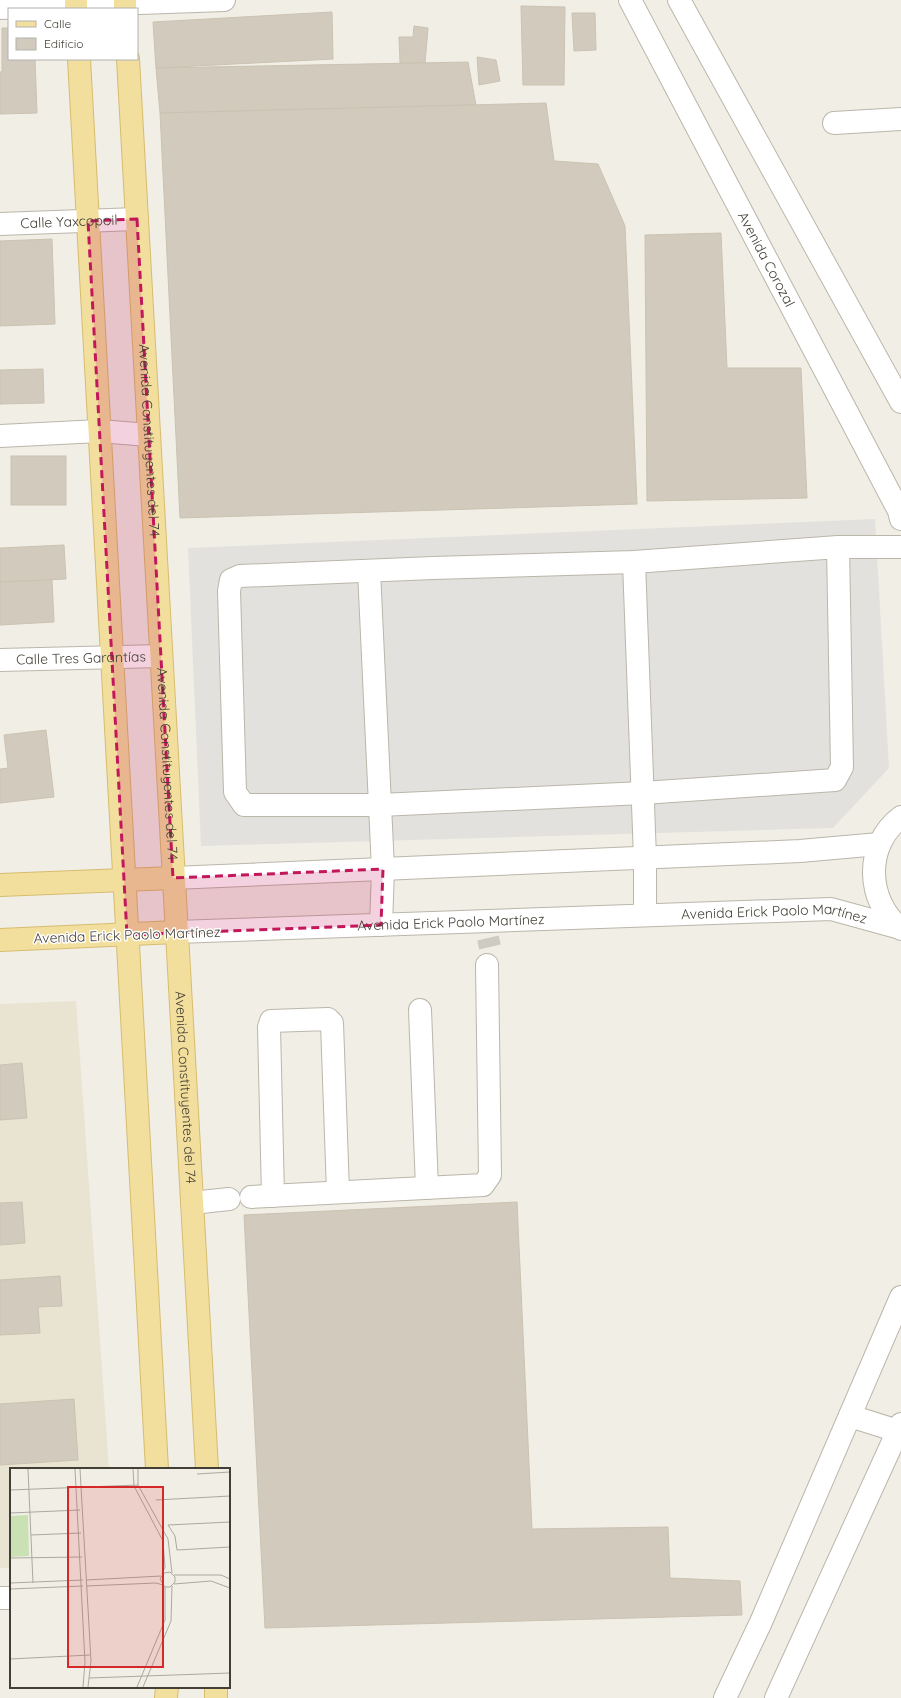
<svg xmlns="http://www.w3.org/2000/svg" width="901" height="1698" font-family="Quicksand,sans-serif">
	<rect width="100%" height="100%" fill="#f1eee6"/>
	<!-- education -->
	<path fill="#e9e3d1" d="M 76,1001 L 109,1469 L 11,1469 L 11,1568 L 0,1568 L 0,1004 Z"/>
	<!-- parking -->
	<path fill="#e2e1de" d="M 875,519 L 889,768 L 833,828 L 201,846 L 188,548 Z"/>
	<!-- building -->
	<g fill="#d1cabd" stroke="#cbc2b1">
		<path d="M 521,6 L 565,7 L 564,85 L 523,85 Z"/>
		<path d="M 332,12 L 333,59 L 156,68 L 153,22 Z"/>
		<path d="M 572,13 L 595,13 L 596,50 L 574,51 Z"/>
		<path d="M 414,26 L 428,28 L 425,63 L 400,63 L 399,37 L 413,37 Z"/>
		<path d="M 2,28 L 9,28 L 9,59 L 35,59 L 37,113 L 0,114 L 0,72 L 2,72 Z"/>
		<path d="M 477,57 L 496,60 L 500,81 L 479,85 Z"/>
		<path d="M 468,62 L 476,105 L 160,113 L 156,68 Z"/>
		<path d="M 546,103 L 554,161 L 598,164 L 625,226 L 637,504 L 180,518 L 160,113 Z"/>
		<path d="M 721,233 L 727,368 L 801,368 L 807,498 L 647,501 L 645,235 Z"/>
		<path d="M 52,239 L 55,324 L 0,326 L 0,241 Z"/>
		<path d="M 43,369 L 44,403 L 0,404 L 0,370 Z"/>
		<rect x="11" y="456" width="55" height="49"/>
		<path d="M 64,545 L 66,579 L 0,582 L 0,548 Z"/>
		<path d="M 52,580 L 54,622 L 0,625 L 0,582 Z"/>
		<path d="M 46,730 L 54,797 L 0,803 L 0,769 L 8,768 L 4,735 Z"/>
		<path d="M 22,1063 L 27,1118 L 0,1120 L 0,1065 Z"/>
		<path d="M 22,1202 L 25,1243 L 0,1245 L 0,1203 Z"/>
		<path d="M 517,1202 L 532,1529 L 668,1527 L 670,1578 L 740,1581 L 742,1615 L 265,1628 L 244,1215 Z"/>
		<path d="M 60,1276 L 62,1306 L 38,1307 L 40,1333 L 0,1335 L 0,1280 Z"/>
		<path d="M 74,1399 L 78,1460 L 0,1465 L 0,1404 Z"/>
	</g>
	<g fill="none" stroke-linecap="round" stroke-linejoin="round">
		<!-- minor-tunnel -->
		<path stroke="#cecbc3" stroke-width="22" stroke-dasharray="22 11" stroke-linecap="butt" d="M 488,938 L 490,947"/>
		<!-- minor casing -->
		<g stroke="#bbb6aa" stroke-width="24">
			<g id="minor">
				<path id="s1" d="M 630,0 L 899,511 L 901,519"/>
				<path d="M 679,0 L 901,402"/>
				<path d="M 0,8 L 224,0"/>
				<path d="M 834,123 L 901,119"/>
				<path id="s2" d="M 0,224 L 137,219"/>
				<path d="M 0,436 L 99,431 L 149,435"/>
				<path d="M 838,547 L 842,767 L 835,780 L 643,793 L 380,805 L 244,805 L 235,792 L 229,591 L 231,580 L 240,576 L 433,568 L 634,562 L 838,547 L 901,547"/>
				<path d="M 634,562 L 645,858 L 645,915"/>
				<path d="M 369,571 L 383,869 L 381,925"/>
				<path id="s3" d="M 0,660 L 161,656"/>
				<path d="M 901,817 C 864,845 866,901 901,929"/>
				<path d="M 173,878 L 800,851 L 879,844"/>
				<path id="s4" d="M 176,932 L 831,909 L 900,928"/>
				<path d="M 420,1010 L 427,1188"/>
				<path d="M 273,1196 L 269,1027 L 271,1021 L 328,1019 L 332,1023 L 338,1192"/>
				<path d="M 251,1197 L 483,1185 L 490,1175 L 487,965"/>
				<path d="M 192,1203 L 229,1199"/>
				<path d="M 850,1416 L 898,1431"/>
				<path d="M 0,1598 L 11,1598"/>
				<path d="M 725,1698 L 761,1622 L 901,1297"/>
				<path d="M 776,1698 L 901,1424"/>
			</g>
		</g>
		<!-- major casing -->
		<g stroke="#d6bc6f" stroke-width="24">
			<g id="major">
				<path d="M 76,0 L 76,9"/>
				<path d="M 125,0 L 125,9"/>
				<path d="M 79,59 L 157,1469"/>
				<path id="s5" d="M 128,59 L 207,1469"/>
				<path d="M 0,885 L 173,878"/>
				<path d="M 0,940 L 176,932"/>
				<path d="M 166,1698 L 167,1687"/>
				<path d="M 216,1698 L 216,1687"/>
			</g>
		</g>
		<!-- minor -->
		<use href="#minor" stroke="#fff" stroke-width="22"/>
		<!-- major -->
		<use href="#major" stroke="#f3df9d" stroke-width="22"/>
	</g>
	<!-- marked area -->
	<path fill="#c2185b" fill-opacity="0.2" stroke="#c2185b" stroke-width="3" stroke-dasharray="8 5" stroke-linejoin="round" d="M 137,219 L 173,878 L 383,869 L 381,925 L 127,935 L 88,221 Z"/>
	<g text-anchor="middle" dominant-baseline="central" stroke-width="3" stroke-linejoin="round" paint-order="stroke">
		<!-- street labels -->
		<g font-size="14" fill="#433f36" stroke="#fff">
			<text stroke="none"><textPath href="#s2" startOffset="69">Calle Yaxcopoil</textPath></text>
			<text stroke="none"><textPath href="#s1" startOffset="293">Avenida Corozal</textPath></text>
			<text stroke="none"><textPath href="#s5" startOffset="382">Avenida Constituyentes del 74</textPath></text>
			<text stroke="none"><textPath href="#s3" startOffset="81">Calle Tres Garantías</textPath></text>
			<text stroke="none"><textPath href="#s5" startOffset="706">Avenida Constituyentes del 74</textPath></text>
			<text stroke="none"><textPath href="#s4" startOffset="599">Avenida Erick Paolo Martínez</textPath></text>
			<text stroke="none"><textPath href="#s4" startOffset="275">Avenida Erick Paolo Martínez</textPath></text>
			<text transform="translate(127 935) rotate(-2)">Avenida Erick Paolo Martínez</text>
			<text stroke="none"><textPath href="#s5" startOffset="1030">Avenida Constituyentes del 74</textPath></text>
		</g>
	</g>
	<!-- overview -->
	<g transform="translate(10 1468)">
		<rect width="220" height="220" fill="#f1eee6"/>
		<path d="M 18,47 L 19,88 L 0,89 L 0,48 Z" fill="#cae1b3"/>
		<path fill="none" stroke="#aba8a0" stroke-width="1" d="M 18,1 L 23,115M 65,1 L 75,194 L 73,219M 70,1 L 81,193 L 78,219M 123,1 L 124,18 L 153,73 L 155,99 L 152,106M 128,1 L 128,17 L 158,71 L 162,105M 187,6 L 220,4M 0,22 L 128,17M 146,32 L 220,28M 0,45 L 70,42M 220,54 L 158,57 L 165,68 L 167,82 L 220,79M 21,67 L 71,65M 0,90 L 72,89M 164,107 L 211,107 L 220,111M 76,112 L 151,108M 0,115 L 73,112M 164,116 L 201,113 L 220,120M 76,118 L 146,115 L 153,117M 0,121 L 73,118M 0,191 L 80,187M 79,210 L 220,205M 127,219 L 155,152 L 155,119 L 150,111 L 154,105 L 160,104 L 165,109 L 165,114 L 160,119 L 155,119M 133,219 L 161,153 L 162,118"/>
		<path fill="#d62828" fill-opacity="0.15" stroke="#d62828" stroke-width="2" d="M 58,19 L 153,19 L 153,199 L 58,199 Z"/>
		<rect width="220" height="220" fill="none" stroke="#433f36" stroke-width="2"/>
	</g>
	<!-- legend -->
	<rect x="8" y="8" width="130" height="52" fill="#ffffff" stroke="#b4b2af"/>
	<rect x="16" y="21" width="20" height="6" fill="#f3df9d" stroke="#b4b2af"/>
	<text x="44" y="28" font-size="12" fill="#433f36">Calle</text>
	<rect x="16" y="38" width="20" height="12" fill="#d1cabd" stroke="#b4b2af"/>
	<text x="44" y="48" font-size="12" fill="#433f36">Edificio</text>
</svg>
